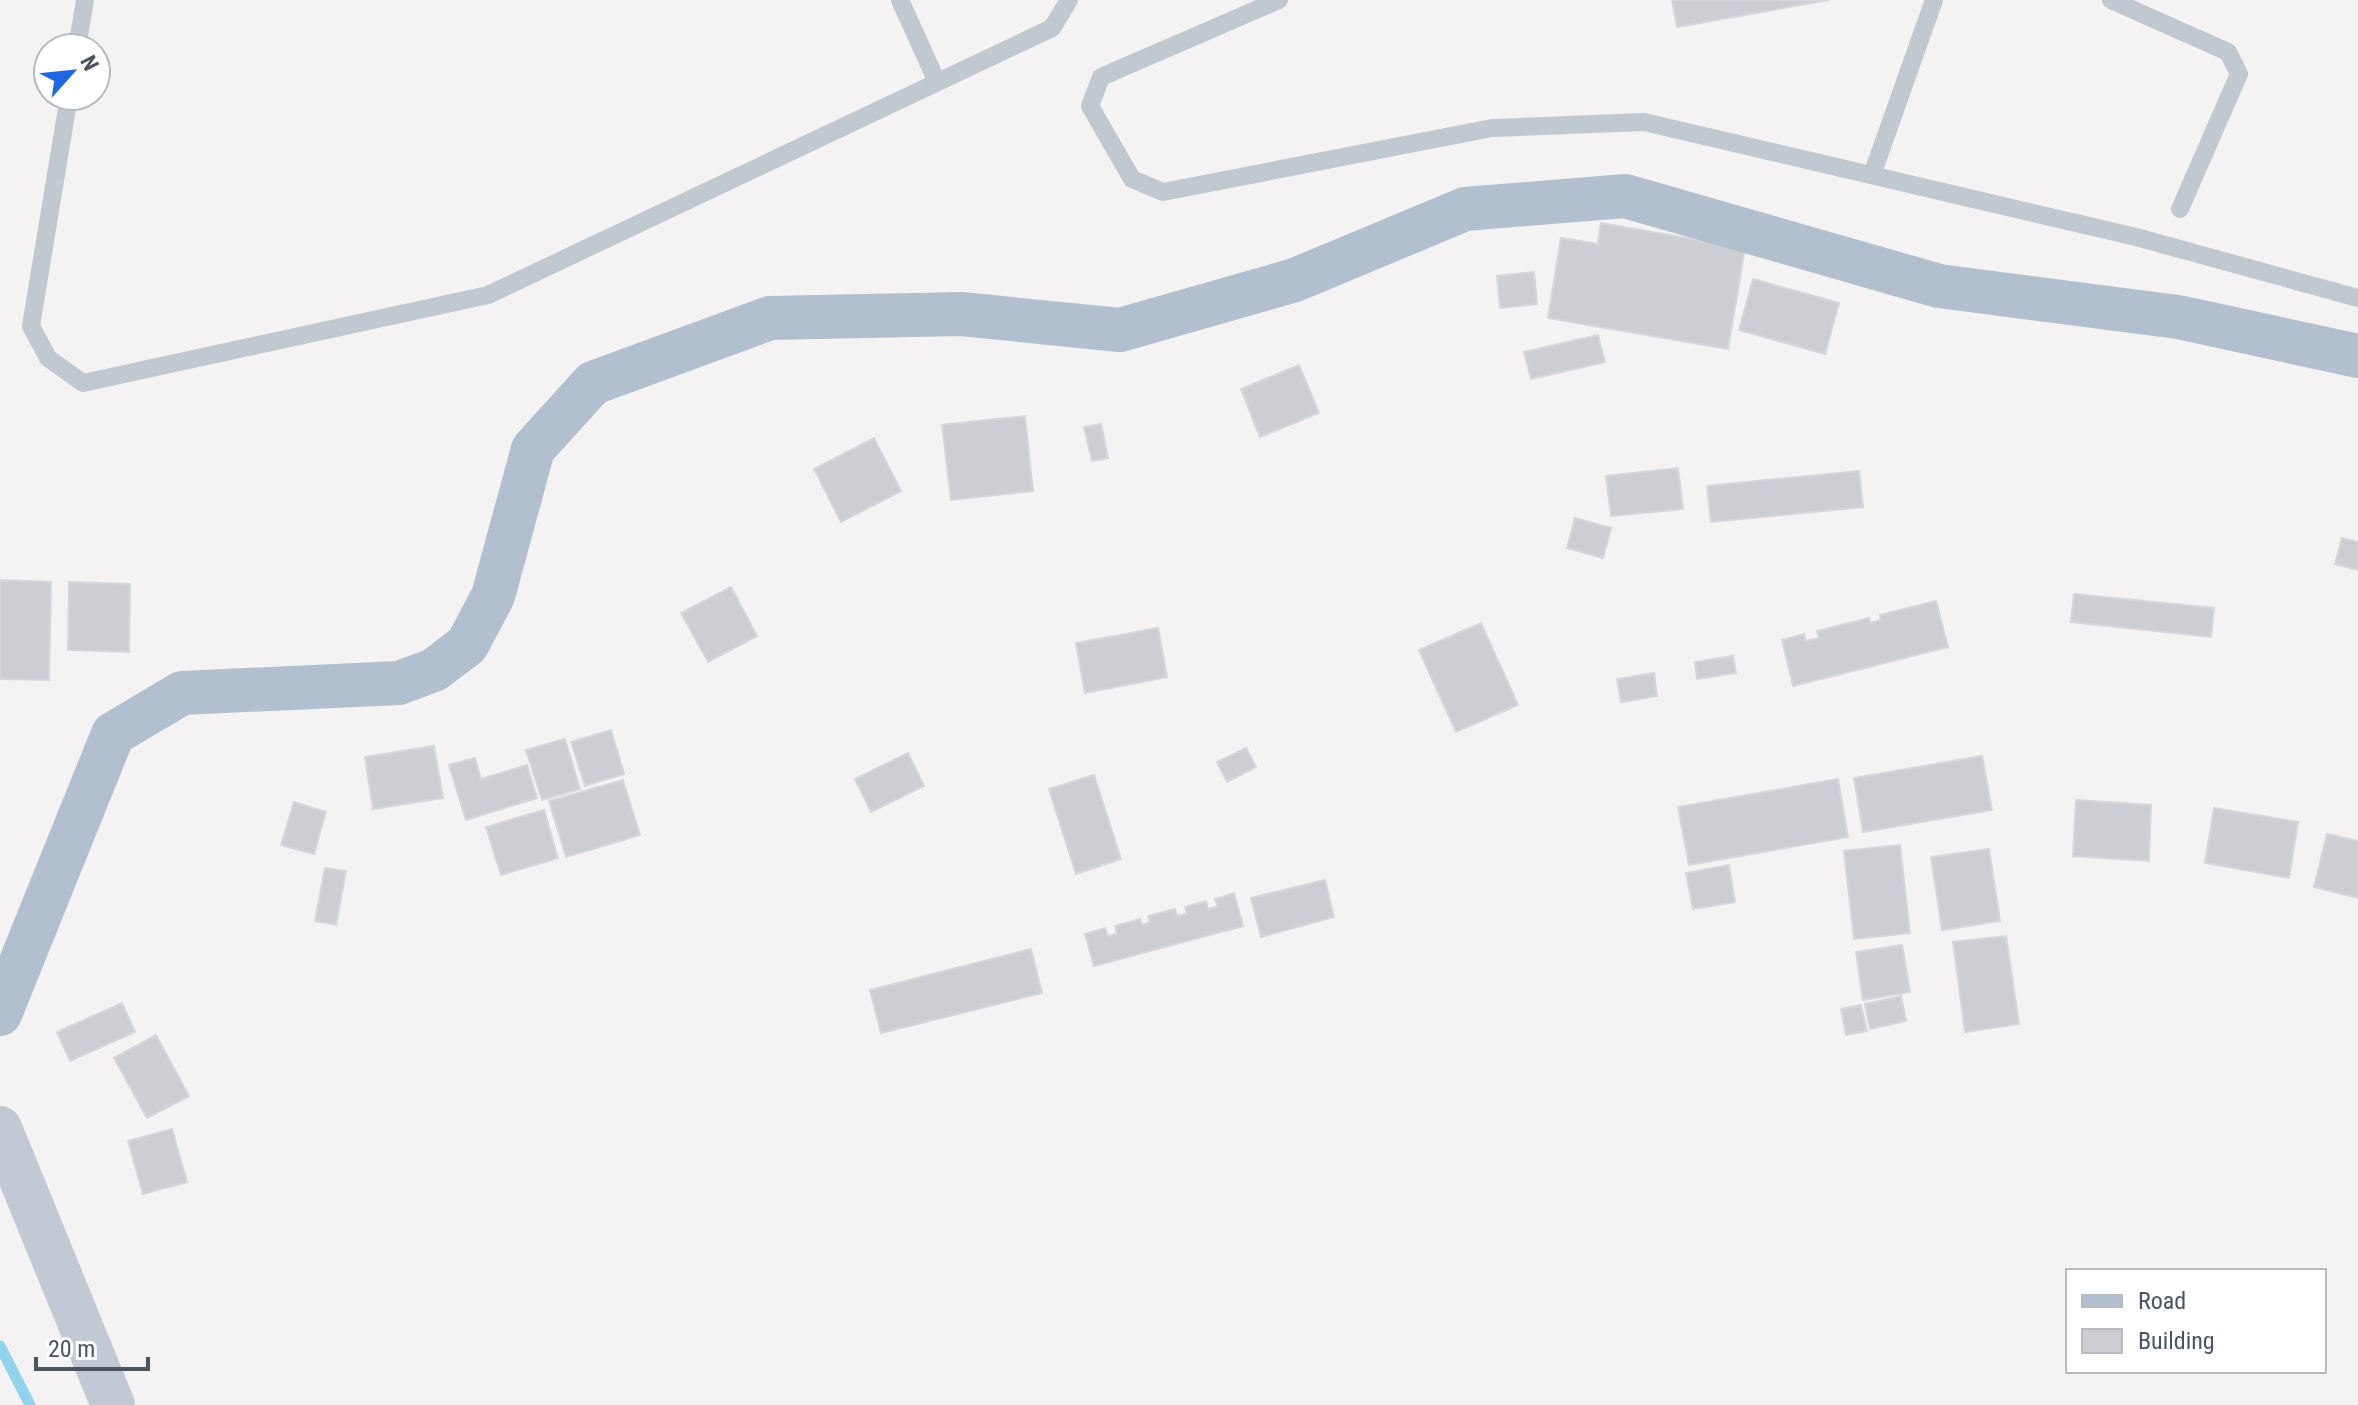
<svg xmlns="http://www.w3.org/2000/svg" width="2358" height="1405" font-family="'Roboto Condensed',sans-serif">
	<rect width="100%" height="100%" fill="#f4f2f2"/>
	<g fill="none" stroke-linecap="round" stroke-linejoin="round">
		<!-- stream -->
		<path stroke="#91d3eb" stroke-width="11" d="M 0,1346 L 30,1405"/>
	</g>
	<!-- building -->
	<g fill="#ccced4" stroke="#d6d7dd" stroke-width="2">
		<path d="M 1672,0 L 1829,0 L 1677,27 Z"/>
		<path d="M 1601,223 L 1745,248 L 1728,349 L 1548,318 L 1561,238 L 1598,244 Z"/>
		<path d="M 1534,272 L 1537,304 L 1500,308 L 1497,276 Z"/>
		<path d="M 1753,279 L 1839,303 L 1825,354 L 1739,330 Z"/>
		<path d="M 1598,335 L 1605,362 L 1531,379 L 1524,352 Z"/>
		<path d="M 1299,365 L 1319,413 L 1260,437 L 1241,389 Z"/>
		<path d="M 1025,416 L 1033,491 L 951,500 L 942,425 Z"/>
		<path d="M 1101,424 L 1108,458 L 1092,461 L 1084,427 Z"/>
		<path d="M 874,438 L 901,491 L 841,522 L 814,469 Z"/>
		<path d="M 1678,468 L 1683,509 L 1611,516 L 1606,476 Z"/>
		<path d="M 1859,471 L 1863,507 L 1711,522 L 1707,486 Z"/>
		<path d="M 1575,518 L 1611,528 L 1603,558 L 1567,548 Z"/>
		<path d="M 2342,538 L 2358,542 L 2358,570 L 2335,564 Z"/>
		<path d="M 0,580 L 51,582 L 49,680 L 0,679 Z"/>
		<path d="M 69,582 L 130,584 L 129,652 L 68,650 Z"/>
		<path d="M 731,587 L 757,636 L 708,662 L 681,613 Z"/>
		<path d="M 2074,594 L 2214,608 L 2211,637 L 2071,622 Z"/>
		<path d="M 1936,601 L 1948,647 L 1793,686 L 1782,640 L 1804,634 L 1806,641 L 1819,638 L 1817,631 L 1869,618 L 1870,623 L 1881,620 L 1880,615 Z"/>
		<path d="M 1481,623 L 1518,705 L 1456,732 L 1419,650 Z"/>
		<path d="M 1158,628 L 1167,677 L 1085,693 L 1076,643 Z"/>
		<path d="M 1733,656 L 1736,673 L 1697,679 L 1695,662 Z"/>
		<path d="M 1654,673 L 1657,696 L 1621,702 L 1617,679 Z"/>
		<path d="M 611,730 L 624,774 L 585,786 L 571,742 Z"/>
		<path d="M 565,739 L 580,789 L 542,800 L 526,750 Z"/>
		<path d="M 434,746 L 443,798 L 373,809 L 365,757 Z"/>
		<path d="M 1246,748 L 1256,767 L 1227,782 L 1217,762 Z"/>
		<path d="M 908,753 L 924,786 L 871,812 L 855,779 Z"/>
		<path d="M 1982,756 L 1992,810 L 1863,832 L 1854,778 Z"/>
		<path d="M 475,758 L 481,779 L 527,765 L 537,798 L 466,820 L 449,765 Z"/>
		<path d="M 1094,775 L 1121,859 L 1076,874 L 1049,789 Z"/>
		<path d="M 1838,779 L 1848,837 L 1689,865 L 1678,807 Z"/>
		<path d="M 623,780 L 640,835 L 566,857 L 549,801 Z"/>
		<path d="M 2076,800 L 2151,805 L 2149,861 L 2073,856 Z"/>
		<path d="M 294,802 L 326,812 L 314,854 L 281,845 Z"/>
		<path d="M 2214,808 L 2298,822 L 2289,878 L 2205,863 Z"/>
		<path d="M 544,810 L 558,858 L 501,875 L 486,827 Z"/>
		<path d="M 2327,834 L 2358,841 L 2358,898 L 2314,887 Z"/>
		<path d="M 1900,845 L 1910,933 L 1854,939 L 1844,851 Z"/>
		<path d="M 1989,849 L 2000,921 L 1942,930 L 1931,857 Z"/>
		<path d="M 1729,865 L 1735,902 L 1693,909 L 1686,873 Z"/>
		<path d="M 325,868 L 346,871 L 336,925 L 315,921 Z"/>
		<path d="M 1325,880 L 1334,917 L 1261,937 L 1251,898 Z"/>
		<path d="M 1234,893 L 1243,926 L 1094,966 L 1085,934 L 1105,928 L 1108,936 L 1117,934 L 1115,926 L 1140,919 L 1142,925 L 1150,922 L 1148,916 L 1175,909 L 1177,916 L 1187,914 L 1185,907 L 1206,901 L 1208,909 L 1218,906 L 1215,899 Z"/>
		<path d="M 2006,936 L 2019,1024 L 1965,1032 L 1953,942 Z"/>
		<path d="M 1902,945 L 1910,992 L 1863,1000 L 1856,952 Z"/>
		<path d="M 1031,949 L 1042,993 L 881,1033 L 870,990 Z"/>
		<path d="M 1901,996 L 1906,1021 L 1870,1029 L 1865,1004 Z"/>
		<path d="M 122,1003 L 135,1032 L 70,1061 L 57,1032 Z"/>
		<path d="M 1861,1005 L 1867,1031 L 1846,1035 L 1841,1009 Z"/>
		<path d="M 156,1035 L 189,1096 L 147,1118 L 114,1058 Z"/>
		<path d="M 172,1129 L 187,1182 L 143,1194 L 128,1141 Z"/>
	</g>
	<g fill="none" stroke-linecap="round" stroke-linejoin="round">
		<!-- service -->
		<g stroke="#c0c8d0" stroke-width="18">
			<path d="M 900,0 L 937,82"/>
			<path d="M 1279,0 L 1101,77 L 1090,106 L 1132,179 L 1163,192 L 1492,128 L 1644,122 L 2136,237 L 2358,298"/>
			<path d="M 2111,0 L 2228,52 L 2239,74 L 2180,209"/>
			<path d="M 77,48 L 85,0"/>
			<path d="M 69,96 L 31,326 L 48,358 L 83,383 L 488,295 L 1052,28 L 1069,0"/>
			<path d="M 1872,175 L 1934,0"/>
		</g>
		<!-- secondary -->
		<path stroke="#c0c9d4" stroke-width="44" d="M 0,1128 L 113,1405"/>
		<!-- primary -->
		<path stroke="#b2bfcf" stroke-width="44" d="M 0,1014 L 113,734 L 182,693 L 399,683 L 434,670 L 467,645 L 493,596 L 533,449 L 593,383 L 770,318 L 961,314 L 1120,330 L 1295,280 L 1465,209 L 1625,196 L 1939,286 L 2178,317 L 2358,356"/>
	</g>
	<!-- legend -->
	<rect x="2066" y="1269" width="260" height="104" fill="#ffffff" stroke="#b7bbbf" stroke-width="2"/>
	<rect x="2082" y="1295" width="40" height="12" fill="#b2bfcf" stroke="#b7bbbf" stroke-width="2"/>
	<text x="2138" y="1309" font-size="24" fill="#4a545f">Road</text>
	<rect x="2082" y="1329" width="40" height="24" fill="#ccced4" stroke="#b7bbbf" stroke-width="2"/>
	<text x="2138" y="1349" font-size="24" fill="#4a545f">Building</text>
	<!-- north arrow -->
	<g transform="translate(72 72) rotate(63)"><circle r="38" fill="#ffffff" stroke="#b7bbbf" stroke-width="2"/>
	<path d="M0-6L14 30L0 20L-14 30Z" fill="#1e69e2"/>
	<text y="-12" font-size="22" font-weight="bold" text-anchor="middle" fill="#4a545f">N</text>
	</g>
	<!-- scale -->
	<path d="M36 1357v12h112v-12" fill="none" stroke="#4a545f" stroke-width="4"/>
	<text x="48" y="1357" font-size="24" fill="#4a545f" stroke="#ffffff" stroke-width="6" paint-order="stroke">20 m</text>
</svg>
